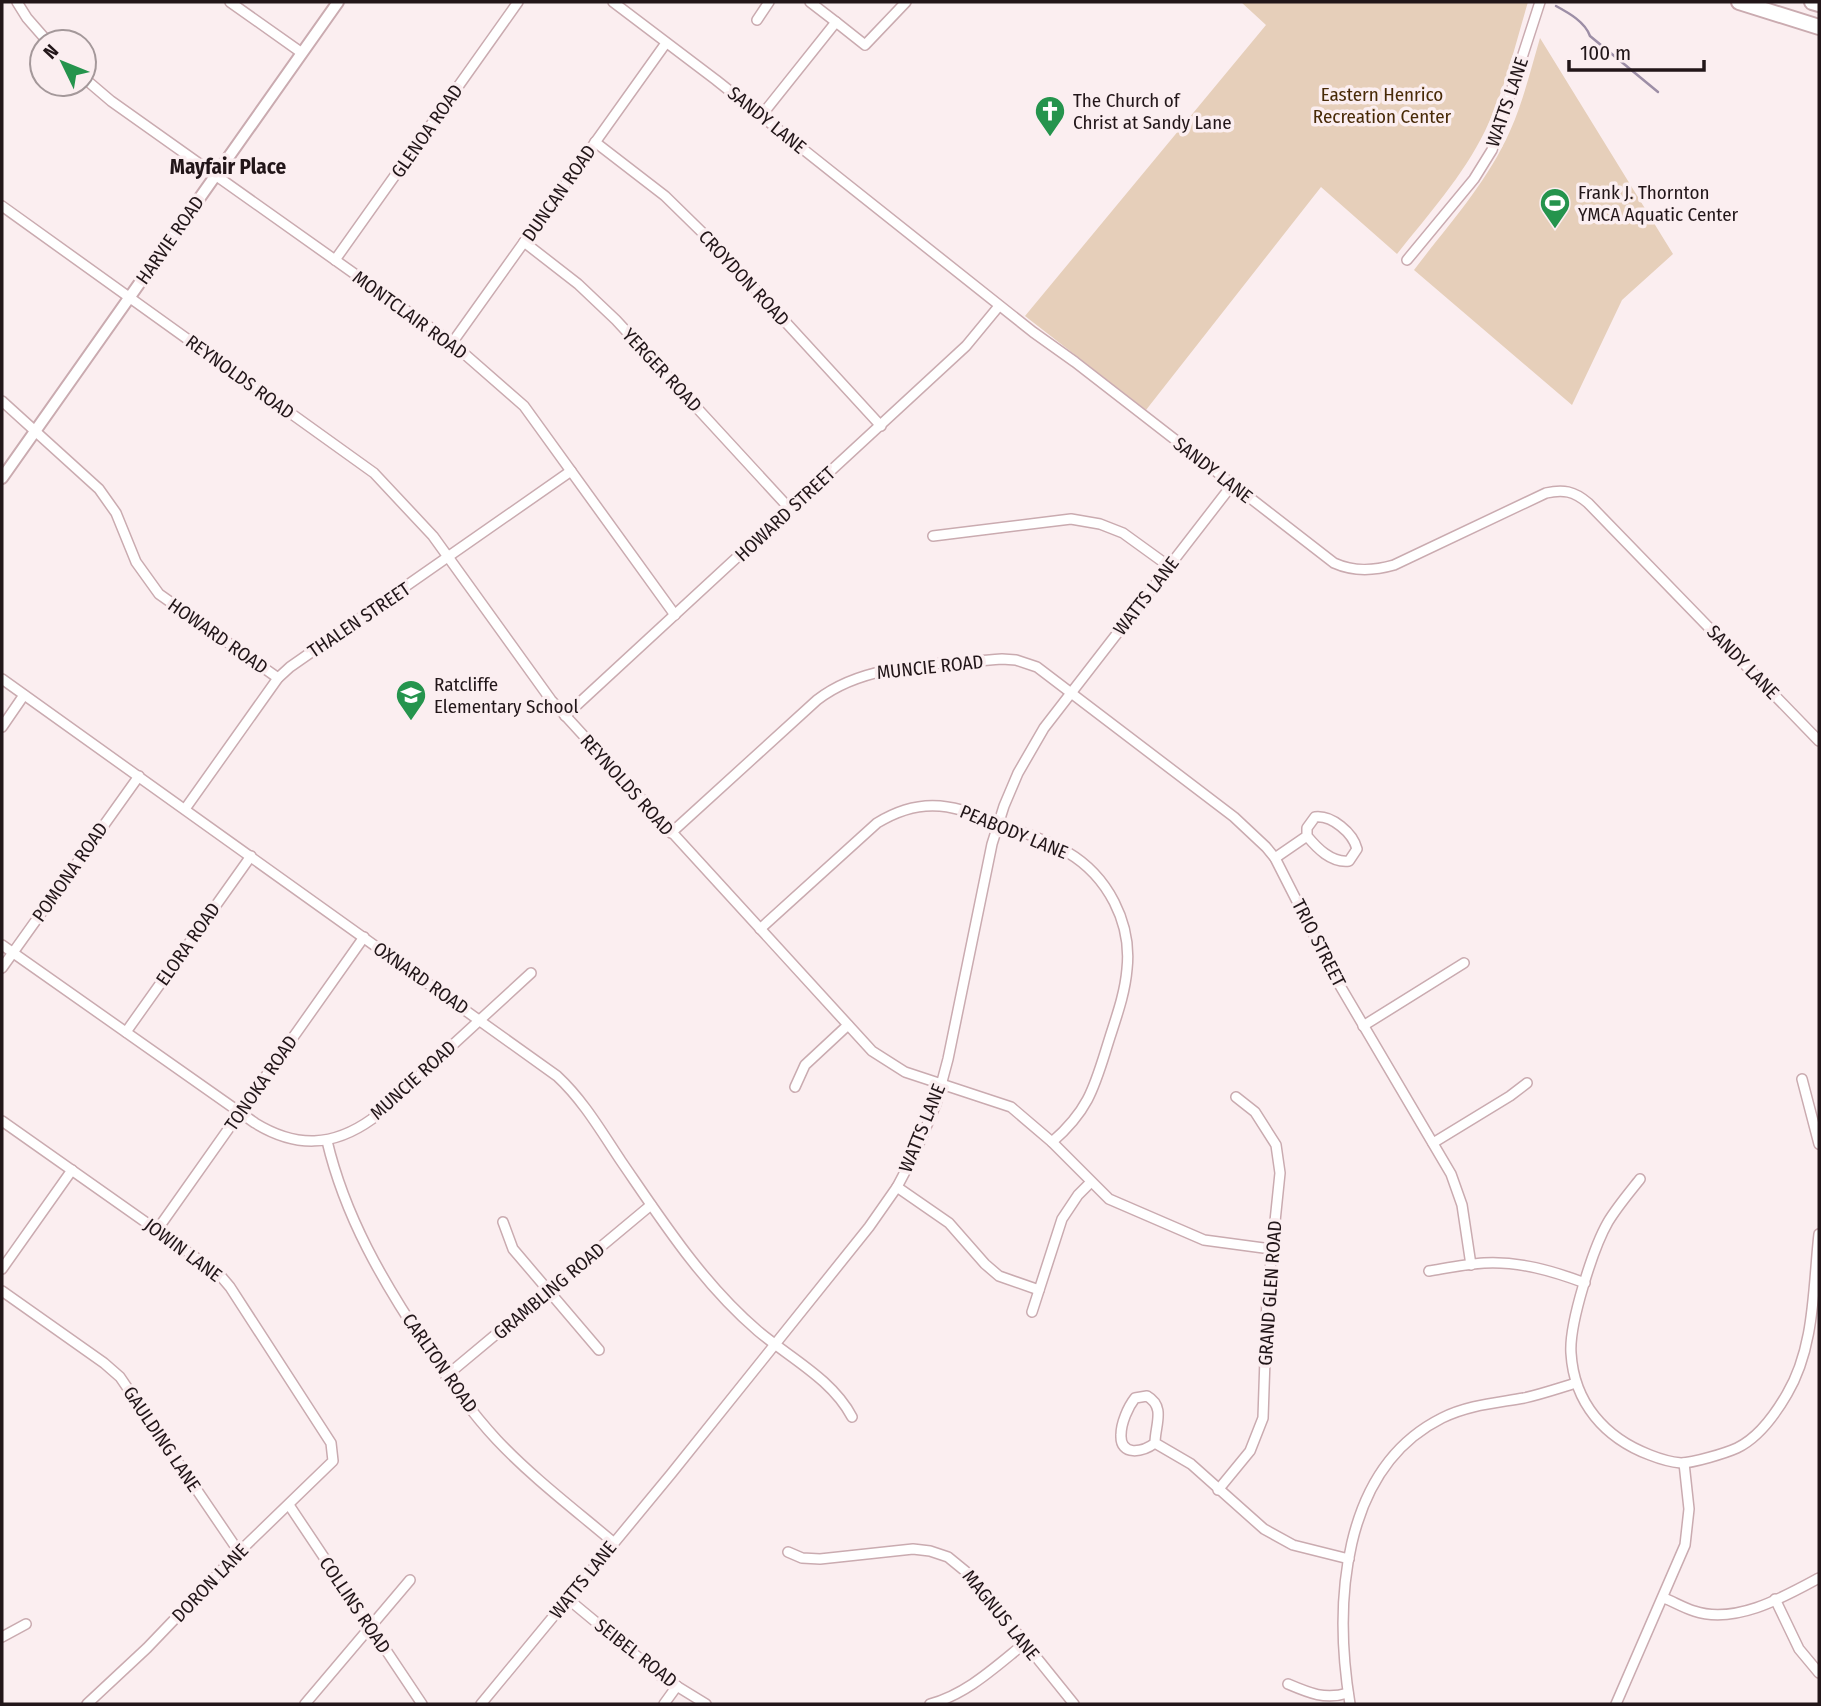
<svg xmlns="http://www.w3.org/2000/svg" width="1821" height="1706" font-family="'Fira Sans Condensed',sans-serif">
	<rect width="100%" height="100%" fill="#fbeef0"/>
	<!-- green -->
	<g fill="#e6cfba">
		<path d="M 1241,2 L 1528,2 C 1515,45 1505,90 1485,131 C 1463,176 1428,215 1397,254 L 1321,187 L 1146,410 L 1025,316 L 1266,25 Z"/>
		<path d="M 1540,38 L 1673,254 L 1622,300 L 1572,405 L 1414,270 C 1448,225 1487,183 1510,131 C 1523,102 1531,69 1540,38 Z"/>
	</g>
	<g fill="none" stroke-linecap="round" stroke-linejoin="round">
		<!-- stream -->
		<path stroke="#9d8ea6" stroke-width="2.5" d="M 1556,6 C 1569,13 1585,22 1590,36 L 1658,92"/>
		<!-- minor casing -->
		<g stroke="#caabb0" stroke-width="12">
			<g id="minor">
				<path d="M 17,2 L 27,18 L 48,42"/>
				<path d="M 230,2 L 302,53"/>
				<path d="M 613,2 L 716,80 L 1033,332 L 1075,362 L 1334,563 C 1354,572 1373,571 1394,565 L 1546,493 C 1563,489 1574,491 1588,503 L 1819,741"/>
				<path d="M 810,2 L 836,22"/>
				<path d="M 757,20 L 769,2"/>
				<path d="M 84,78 L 111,101 L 452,343 L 524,406 L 675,615"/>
				<path d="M 761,116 L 836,22 L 865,45 L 906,2"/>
				<path d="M 595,142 L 665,196 L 713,243 L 881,426"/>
				<path d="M 2,206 L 374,473 L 433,536 L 551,700 L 872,1051 L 905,1072 L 1011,1107 L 1052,1142 L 1109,1199 L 1204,1240 L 1271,1249"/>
				<path d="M 524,242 L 578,284 L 616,320 L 790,509"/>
				<path d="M 335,260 L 518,2"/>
				<path d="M 1407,260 L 1474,179 L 1492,150 L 1540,2"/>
				<path d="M 452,343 L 666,43"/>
				<path d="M 2,401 L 99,489 L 116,513 L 136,562 L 159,594 L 278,678"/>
				<path d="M 933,536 L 1071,519 L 1100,524 L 1123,533 L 1170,567"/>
				<path d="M 2,679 L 557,1076 C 583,1100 601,1131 621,1161 C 663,1222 702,1283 758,1331 C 790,1358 832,1379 852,1417"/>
				<path d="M 565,716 L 966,346 L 999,306"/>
				<path d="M 2,727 L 24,695"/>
				<path d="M 185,809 L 278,678 L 290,667 L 571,471"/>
				<path d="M 671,833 L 817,700 C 867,661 940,665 1002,659 L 1016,660 L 1037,667 L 1234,817 L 1266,847 L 1275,858 L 1339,984 L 1451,1174 L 1462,1205 L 1471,1265"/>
				<path d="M 1275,858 L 1307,836 L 1307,828 L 1315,817 C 1332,815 1353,833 1357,849 L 1349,861 C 1331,863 1317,848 1307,836"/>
				<path d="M 760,929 L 877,823 C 924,794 956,806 1003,825 C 1024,833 1048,840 1067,852 C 1108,876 1132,923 1127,969 C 1125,993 1117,1015 1110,1037 C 1095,1084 1091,1108 1052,1142"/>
				<path d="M 2,945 L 255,1123 C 296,1148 333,1147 372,1119 L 531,973"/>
				<path d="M 2,968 L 139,776"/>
				<path d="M 1363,1026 L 1464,963"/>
				<path d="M 126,1032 L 251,856"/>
				<path d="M 1802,1079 L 1819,1144"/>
				<path d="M 795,1087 L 805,1065 L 848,1025"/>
				<path d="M 2,1121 L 219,1274 L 230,1287 L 331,1443 L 333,1461 L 239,1552 L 147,1648 L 87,1704"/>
				<path d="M 327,1141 C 345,1217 383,1282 426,1346 C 448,1379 470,1411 497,1440 C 532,1477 574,1509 613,1542"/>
				<path d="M 1433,1143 L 1510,1096 L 1527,1083"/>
				<path d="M 1640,1179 C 1629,1193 1617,1207 1608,1222 C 1593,1248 1569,1324 1571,1353 C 1574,1403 1605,1438 1650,1455 C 1660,1459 1671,1462 1681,1463 C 1693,1463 1726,1453 1737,1448 C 1758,1438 1776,1413 1787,1394 C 1815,1347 1813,1287 1819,1234"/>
				<path d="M 897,1187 L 949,1223 L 985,1264 L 999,1276 L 1039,1290"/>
				<path d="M 503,1222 L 513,1249 L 599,1350"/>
				<path d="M 157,1230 L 364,937"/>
				<path d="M 2,1269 L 72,1170"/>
				<path d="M 1429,1271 C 1447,1268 1466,1264 1484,1263 C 1519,1261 1553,1271 1585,1283"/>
				<path d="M 2,1291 L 104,1363 L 120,1377 L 239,1552"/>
				<path d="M 1032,1312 L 1062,1219 L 1078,1195 L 1091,1182"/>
				<path d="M 446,1376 L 651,1205"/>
				<path d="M 1155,1443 C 1155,1425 1166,1407 1147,1396 L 1135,1398 C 1128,1407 1121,1423 1121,1435 C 1120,1457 1143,1452 1155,1443 L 1191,1464 L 1264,1529 L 1293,1545 L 1349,1559"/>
				<path d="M 1218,1490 L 1250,1451 L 1263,1418 L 1267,1299 L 1280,1173 L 1276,1145 L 1255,1112 L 1236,1097"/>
				<path d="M 289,1505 L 422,1704"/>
				<path d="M 788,1552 L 802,1558 L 820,1559 L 913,1549 L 930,1551 L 948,1557 L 970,1575 L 1074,1704"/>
				<path d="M 1664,1598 C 1674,1602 1684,1608 1694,1611 C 1735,1625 1784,1597 1819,1578"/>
				<path d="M 568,1599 L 662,1677 L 706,1704"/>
				<path d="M 1775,1599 L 1799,1649 L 1819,1673"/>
				<path d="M 2,1637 L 26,1624"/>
				<path d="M 1288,1684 C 1309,1693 1325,1700 1348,1693"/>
				<path d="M 305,1704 L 410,1580"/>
				<path d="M 481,1704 L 671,1474 L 869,1227 L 897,1187 L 915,1153 L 936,1104 L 948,1059 L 992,844 L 1004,806 L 1018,773 L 1044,728 L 1232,485"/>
				<path d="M 664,1704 L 677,1686"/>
				<path d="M 930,1704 C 967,1694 995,1667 1025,1643"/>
				<path d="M 1350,1704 C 1334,1606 1340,1469 1442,1418 C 1468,1405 1496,1403 1524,1398 C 1542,1394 1559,1388 1576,1383"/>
				<path d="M 1616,1704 L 1685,1545 L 1689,1509 L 1684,1463"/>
			</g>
		</g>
		<!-- tertiary casing -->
		<g stroke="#caabb0" stroke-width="14">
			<path id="tertiary" d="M 2,478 L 338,2"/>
		</g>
		<!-- primary casing -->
		<g stroke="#caabb0" stroke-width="18">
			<g id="primary">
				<path d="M 1739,2 L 1819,27"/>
				<path d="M 1812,2 L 1819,4"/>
			</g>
		</g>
		<!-- minor -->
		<use href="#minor" stroke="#fff" stroke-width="9"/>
		<!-- tertiary -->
		<use href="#tertiary" stroke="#fff" stroke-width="10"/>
		<!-- primary -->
		<use href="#primary" stroke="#fff" stroke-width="14"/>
	</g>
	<!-- icons -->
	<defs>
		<g id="church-pin" transform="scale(1.575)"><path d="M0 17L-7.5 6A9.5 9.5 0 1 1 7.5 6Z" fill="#25944d" stroke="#fbeef0"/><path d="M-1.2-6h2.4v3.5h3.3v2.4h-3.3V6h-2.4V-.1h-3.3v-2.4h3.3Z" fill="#fff"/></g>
		<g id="stadium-pin" transform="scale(1.575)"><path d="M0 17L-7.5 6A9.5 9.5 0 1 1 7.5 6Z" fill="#25944d" stroke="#fbeef0"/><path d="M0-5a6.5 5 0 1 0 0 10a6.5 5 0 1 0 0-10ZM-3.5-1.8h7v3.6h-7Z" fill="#fff"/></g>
		<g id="school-pin" transform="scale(1.575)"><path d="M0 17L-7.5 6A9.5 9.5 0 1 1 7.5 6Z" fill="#25944d" stroke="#fbeef0"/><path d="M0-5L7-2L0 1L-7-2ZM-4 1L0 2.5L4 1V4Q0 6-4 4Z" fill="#fff"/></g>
	</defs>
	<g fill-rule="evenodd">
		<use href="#church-pin" x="1050" y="111"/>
		<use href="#stadium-pin" x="1555" y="203"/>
		<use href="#school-pin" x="411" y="695"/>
	</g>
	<g text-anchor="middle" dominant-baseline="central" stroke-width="7" stroke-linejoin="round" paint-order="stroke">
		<!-- park labels -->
		<g font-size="19" fill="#482a07" stroke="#fbeef0">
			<text x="1382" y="94">Eastern Henrico<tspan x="1382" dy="22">Recreation Center</tspan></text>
		</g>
		<!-- poi labels -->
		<g font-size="19" fill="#221619" stroke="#fbeef0" text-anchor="start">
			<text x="1073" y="100">The Church of<tspan x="1073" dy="22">Christ at Sandy Lane</tspan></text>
			<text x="1578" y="192">Frank J. Thornton<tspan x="1578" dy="22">YMCA Aquatic Center</tspan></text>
			<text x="434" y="684">Ratcliffe<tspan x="434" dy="22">Elementary School</tspan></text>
		</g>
		<!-- street labels -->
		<g font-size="19" fill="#221619" stroke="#fbeef0">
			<text transform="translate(1507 102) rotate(-71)">WATTS LANE</text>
			<text transform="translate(767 120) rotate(39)">SANDY LANE</text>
			<text transform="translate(427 131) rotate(-55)">GLENOA ROAD</text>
			<text transform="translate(559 193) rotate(-55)">DUNCAN ROAD</text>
			<text transform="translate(170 240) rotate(-55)">HARVIE ROAD</text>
			<text transform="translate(744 278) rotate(47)">CROYDON ROAD</text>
			<text transform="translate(410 315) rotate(36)">MONTCLAIR ROAD</text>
			<text transform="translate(662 370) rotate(47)">YERGER ROAD</text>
			<text transform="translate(240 377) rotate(36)">REYNOLDS ROAD</text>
			<text transform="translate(1213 470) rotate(38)">SANDY LANE</text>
			<text transform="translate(785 514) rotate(-43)">HOWARD STREET</text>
			<text transform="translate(1146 596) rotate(-52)">WATTS LANE</text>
			<text transform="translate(359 620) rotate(-34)">THALEN STREET</text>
			<text transform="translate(218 636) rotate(35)">HOWARD ROAD</text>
			<text transform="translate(1743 662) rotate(46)">SANDY LANE</text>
			<text transform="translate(930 667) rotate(-6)">MUNCIE ROAD</text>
			<text transform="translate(627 785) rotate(48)">REYNOLDS ROAD</text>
			<text transform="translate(1014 832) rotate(22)">PEABODY LANE</text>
			<text transform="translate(70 872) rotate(-55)">POMONA ROAD</text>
			<text transform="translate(1319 943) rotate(63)">TRIO STREET</text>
			<text transform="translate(188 944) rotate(-55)">ELORA ROAD</text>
			<text transform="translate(421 978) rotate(35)">OXNARD ROAD</text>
			<text transform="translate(413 1080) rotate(-42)">MUNCIE ROAD</text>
			<text transform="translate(261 1083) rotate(-55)">TONOKA ROAD</text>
			<text transform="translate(922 1128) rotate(-68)">WATTS LANE</text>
			<text transform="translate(183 1250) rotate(37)">JOWIN LANE</text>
			<text transform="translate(549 1291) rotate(-40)">GRAMBLING ROAD</text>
			<text transform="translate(1270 1293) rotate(-86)">GRAND GLEN ROAD</text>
			<text transform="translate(440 1363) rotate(55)">CARLTON ROAD</text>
			<text transform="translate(162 1439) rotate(56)">GAULDING LANE</text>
			<text transform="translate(583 1580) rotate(-51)">WATTS LANE</text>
			<text transform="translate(210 1583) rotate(-46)">DORON LANE</text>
			<text transform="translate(355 1605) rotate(56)">COLLINS ROAD</text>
			<text transform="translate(1001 1615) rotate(51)">MAGNUS LANE</text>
			<text transform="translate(636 1653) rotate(38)">SEIBEL ROAD</text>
		</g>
		<!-- neighbourhood labels -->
		<g font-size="21" font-weight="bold" fill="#221619" stroke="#fbeef0">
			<text x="228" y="167">Mayfair Place</text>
		</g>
	</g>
	<!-- border -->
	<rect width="1821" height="1706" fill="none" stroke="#221619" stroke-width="7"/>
	<!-- north arrow -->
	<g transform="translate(63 63) rotate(313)"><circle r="33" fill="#fbeef0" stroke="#a4989a" stroke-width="2"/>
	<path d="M0-5L12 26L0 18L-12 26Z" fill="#25944d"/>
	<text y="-10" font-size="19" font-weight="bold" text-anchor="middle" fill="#221619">N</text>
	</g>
	<!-- scale -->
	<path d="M1569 60v10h135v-10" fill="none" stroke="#221619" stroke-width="3.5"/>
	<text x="1580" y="60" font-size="21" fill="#221619" stroke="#fbeef0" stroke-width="5" paint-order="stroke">100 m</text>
</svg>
